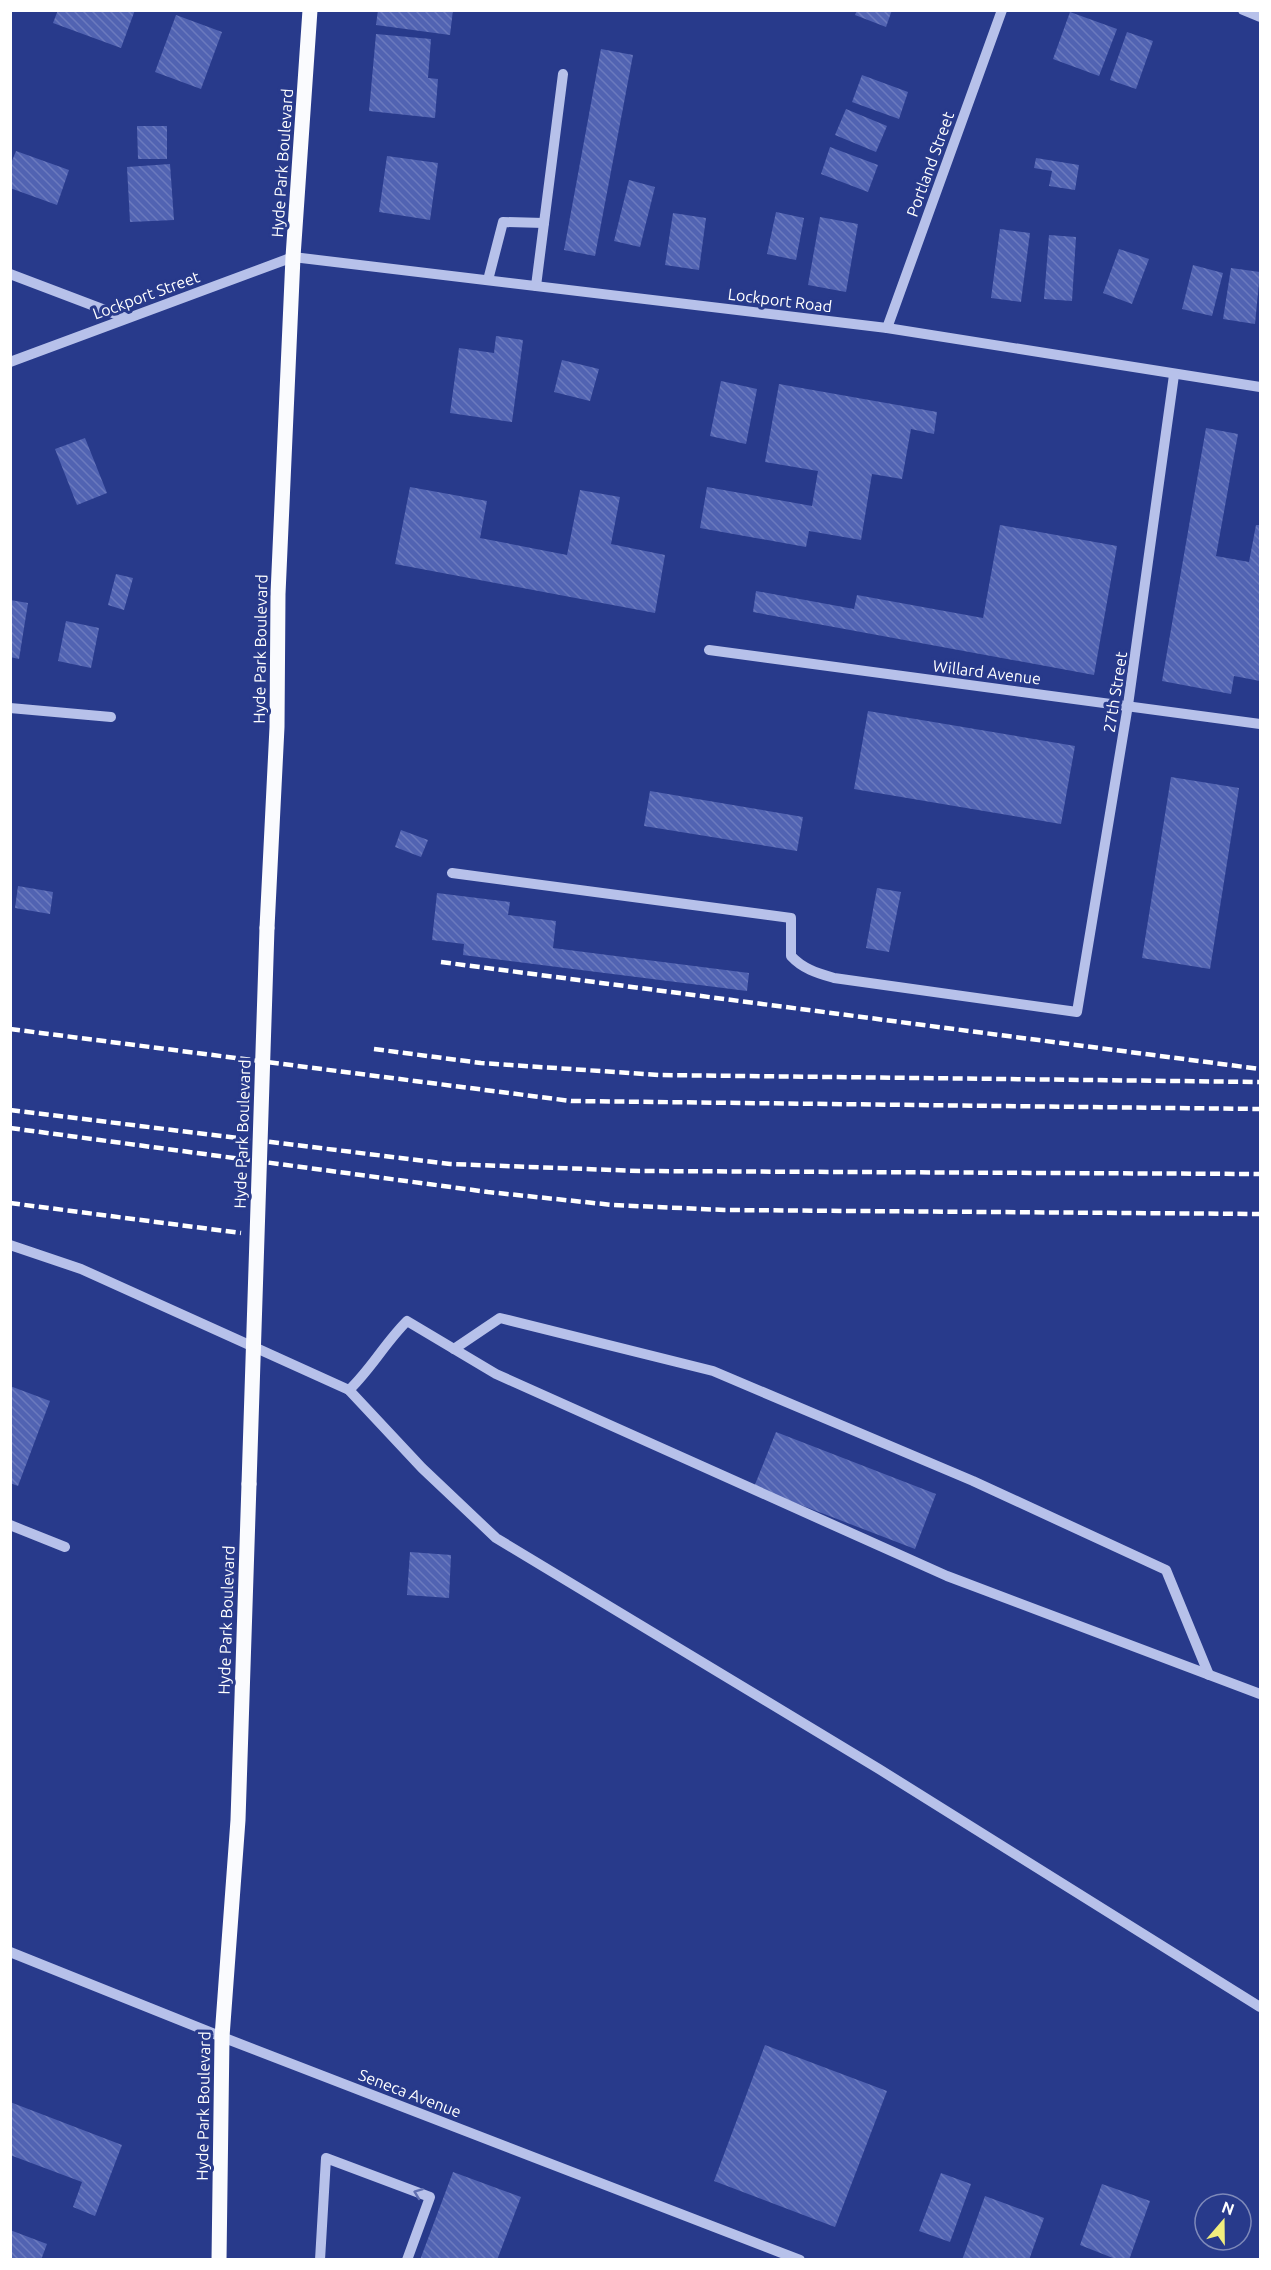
<svg xmlns="http://www.w3.org/2000/svg" width="1271" height="2270" font-family="Ubuntu,sans-serif">
	<defs>
		<pattern id="building-back-hatch" width="6" height="6" patternUnits="userSpaceOnUse" patternTransform="scale(1.5)"><rect width="6" height="6" fill="#5163b2"/><path d="M-1 5l2 2M0 0l6 6M5-1l2 2" fill="none" stroke="#6b7abe"/></pattern>
	</defs>
	<rect width="100%" height="100%" fill="#283a8b"/>
	<!-- building -->
	<g fill="url(#building-back-hatch)">
		<path d="M 58,10 L 135,10 L 121,48 L 53,23 Z"/>
		<path d="M 378,10 L 453,10 L 450,35 L 376,25 Z"/>
		<path d="M 857,10 L 892,10 L 886,27 L 855,15 Z"/>
		<path d="M 1070,12 L 1117,29 L 1099,76 L 1053,59 Z"/>
		<path d="M 176,15 L 222,32 L 201,89 L 155,72 Z"/>
		<path d="M 1127,32 L 1153,41 L 1136,89 L 1110,80 Z"/>
		<path d="M 376,34 L 431,39 L 428,78 L 438,79 L 435,118 L 369,111 Z"/>
		<path d="M 601,49 L 633,55 L 595,256 L 564,250 Z"/>
		<path d="M 862,75 L 908,92 L 899,119 L 852,102 Z"/>
		<path d="M 846,109 L 887,126 L 876,152 L 835,135 Z"/>
		<path d="M 137,126 L 167,126 L 167,159 L 138,159 Z"/>
		<path d="M 830,147 L 878,165 L 868,192 L 821,174 Z"/>
		<path d="M 16,151 L 69,170 L 57,205 L 10,188 L 10,166 Z"/>
		<path d="M 387,156 L 438,163 L 430,220 L 379,212 Z"/>
		<path d="M 1036,158 L 1079,165 L 1075,190 L 1049,186 L 1052,171 L 1034,168 Z"/>
		<path d="M 170,164 L 174,220 L 130,222 L 127,167 Z"/>
		<path d="M 629,180 L 655,187 L 640,247 L 614,241 Z"/>
		<path d="M 776,212 L 804,218 L 796,260 L 767,254 Z"/>
		<path d="M 673,213 L 706,218 L 699,270 L 665,265 Z"/>
		<path d="M 820,217 L 858,224 L 846,292 L 808,285 Z"/>
		<path d="M 1000,229 L 1030,233 L 1021,302 L 991,298 Z"/>
		<path d="M 1049,235 L 1076,237 L 1072,301 L 1044,299 Z"/>
		<path d="M 1119,249 L 1149,259 L 1132,304 L 1103,293 Z"/>
		<path d="M 1193,265 L 1223,273 L 1212,316 L 1182,309 Z"/>
		<path d="M 1231,268 L 1260,272 L 1255,324 L 1223,319 Z"/>
		<path d="M 496,336 L 523,340 L 512,422 L 450,413 L 459,348 L 494,353 Z"/>
		<path d="M 562,360 L 599,369 L 590,401 L 554,392 Z"/>
		<path d="M 721,381 L 757,389 L 746,444 L 710,436 Z"/>
		<path d="M 779,384 L 937,412 L 934,434 L 911,429 L 902,479 L 872,474 L 861,540 L 809,531 L 806,547 L 700,528 L 707,487 L 812,506 L 818,471 L 765,462 Z"/>
		<path d="M 1206,428 L 1238,434 L 1216,556 L 1249,562 L 1256,525 L 1260,525 L 1260,681 L 1234,676 L 1231,694 L 1162,681 Z"/>
		<path d="M 85,438 L 107,493 L 77,505 L 55,449 Z"/>
		<path d="M 410,487 L 487,501 L 480,538 L 567,555 L 580,490 L 620,497 L 611,544 L 665,555 L 655,613 L 395,564 Z"/>
		<path d="M 1000,525 L 1117,546 L 1094,675 L 753,612 L 756,591 L 854,609 L 857,595 L 983,618 Z"/>
		<path d="M 116,574 L 133,578 L 124,610 L 108,605 Z"/>
		<path d="M 10,600 L 28,603 L 19,659 L 10,657 Z"/>
		<path d="M 66,621 L 99,628 L 91,668 L 58,661 Z"/>
		<path d="M 868,711 L 1075,746 L 1061,824 L 854,789 Z"/>
		<path d="M 1171,777 L 1239,788 L 1210,969 L 1142,958 Z"/>
		<path d="M 650,791 L 803,817 L 797,851 L 644,826 Z"/>
		<path d="M 401,830 L 428,840 L 421,857 L 395,847 Z"/>
		<path d="M 18,886 L 53,892 L 50,914 L 15,908 Z"/>
		<path d="M 877,888 L 901,892 L 889,952 L 866,948 Z"/>
		<path d="M 437,893 L 510,902 L 508,915 L 556,921 L 553,948 L 749,973 L 747,991 L 463,955 L 464,944 L 432,940 Z"/>
		<path d="M 10,1386 L 50,1401 L 18,1486 L 10,1483 Z"/>
		<path d="M 776,1432 L 936,1494 L 915,1549 L 754,1487 Z"/>
		<path d="M 410,1552 L 451,1555 L 449,1598 L 407,1595 Z"/>
		<path d="M 765,2045 L 887,2091 L 835,2227 L 714,2181 Z"/>
		<path d="M 10,2102 L 122,2145 L 95,2216 L 73,2207 L 82,2182 L 10,2155 Z"/>
		<path d="M 453,2172 L 521,2197 L 497,2260 L 420,2260 Z"/>
		<path d="M 941,2173 L 971,2184 L 950,2242 L 919,2231 Z"/>
		<path d="M 1102,2184 L 1150,2201 L 1129,2260 L 1118,2260 L 1080,2245 Z"/>
		<path d="M 985,2196 L 1044,2218 L 1029,2260 L 962,2260 Z"/>
		<path d="M 10,2230 L 47,2244 L 41,2260 L 10,2260 Z"/>
	</g>
	<g fill="none" stroke-linecap="round" stroke-linejoin="round">
		<!-- minor -->
		<g stroke="#b7c1ea" stroke-width="10">
			<path d="M 1243,10 L 1260,17"/>
			<path d="M 10,274 L 126,318"/>
			<path d="M 488,280 L 503,222 L 544,223"/>
			<path d="M 536,286 L 563,74"/>
			<path d="M 887,328 L 1002,10"/>
			<path d="M 10,362 L 293,257 L 887,328 L 1260,387"/>
			<path d="M 709,650 L 1260,724"/>
			<path d="M 10,708 L 111,717"/>
			<path d="M 452,873 L 791,918 L 791,956 C 803,969 817,973 834,978 L 1077,1012 L 1128,705 L 1174,375"/>
			<path d="M 10,1245 L 81,1269 L 349,1390 L 422,1468 L 496,1538 L 879,1769 L 1260,2007"/>
			<path d="M 454,1349 L 500,1318 L 713,1371 L 973,1481 L 1166,1570 L 1209,1675"/>
			<path d="M 349,1390 C 371,1369 385,1343 407,1321 L 496,1374 L 947,1576 L 1260,1694"/>
			<path d="M 10,1525 L 65,1547"/>
			<path d="M 10,1952 L 222,2037 L 800,2260"/>
			<path d="M 320,2260 L 326,2158 L 430,2197 L 407,2260"/>
		</g>
		<!-- major -->
		<g stroke="#fafbfe" stroke-width="15">
			<path d="M 267,928 L 277,727 L 278,594 L 293,257 L 310,10"/>
			<path d="M 219,2260 L 222,2037 L 238,1820 L 249,1484"/>
		</g>
		<!-- rail -->
		<g stroke="#fff" stroke-width="4.5" stroke-dasharray="10 4.5" stroke-linecap="butt">
			<path d="M 441,962 L 1260,1069"/>
			<path d="M 10,1029 L 571,1101 L 1260,1109"/>
			<path d="M 374,1049 L 481,1063 L 659,1075 L 1260,1082"/>
			<path d="M 10,1110 L 450,1164 L 640,1171 L 1260,1174"/>
			<path d="M 10,1128 L 488,1192 L 613,1205 L 724,1210 L 1260,1214"/>
			<path d="M 10,1203 L 241,1233"/>
		</g>
		<!-- major-bridge -->
		<path stroke="#fafbfe" stroke-width="15" d="M 249,1484 L 267,928"/>
	</g>
	<!-- one-way arrows -->
	<defs><path id="oneway-chevron" d="M-2-3.5L2.5 0L-2 3.5" fill="none" stroke-width="1.6" stroke-linecap="round" stroke-linejoin="round" transform="scale(1.5)"/></defs>
	<use stroke="#6170b1" href="#oneway-chevron" transform="translate(418 2193) rotate(-159)"/>
	<g text-anchor="middle" dominant-baseline="central" stroke-width="6" stroke-linejoin="round" paint-order="stroke">
		<!-- street labels -->
		<g font-size="16" fill="#fff" stroke="#283a8b">
			<text transform="translate(282 163) rotate(-86)">Hyde Park Boulevard</text>
			<text transform="translate(930 164) rotate(-70)">Portland Street</text>
			<text transform="translate(146 295) rotate(-20)">Lockport Street</text>
			<text transform="translate(780 300) rotate(7)">Lockport Road</text>
			<text transform="translate(260 649) rotate(-89)">Hyde Park Boulevard</text>
			<text transform="translate(987 672) rotate(7)">Willard Avenue</text>
			<text transform="translate(1115 692) rotate(-81)">27th Street</text>
			<text transform="translate(242 1134) rotate(-88)">Hyde Park Boulevard</text>
			<text transform="translate(226 1620) rotate(-88)">Hyde Park Boulevard</text>
			<text transform="translate(410 2093) rotate(21)">Seneca Avenue</text>
			<text transform="translate(203 2106) rotate(-89)">Hyde Park Boulevard</text>
		</g>
	</g>
	<!-- border -->
	<rect width="1271" height="2270" fill="none" stroke="#ffffff" stroke-width="24"/>
	<!-- north arrow -->
	<g transform="translate(1223 2222) rotate(20)"><circle r="28" fill="#283a8b" stroke="#7e89b9" stroke-width="1.5"/>
	<path d="M0-4.5L10 22L0 15L-10 22Z" fill="#f1ee7d"/>
	<text y="-9" font-size="16" font-weight="bold" text-anchor="middle" fill="#ffffff">N</text>
	</g>
</svg>
